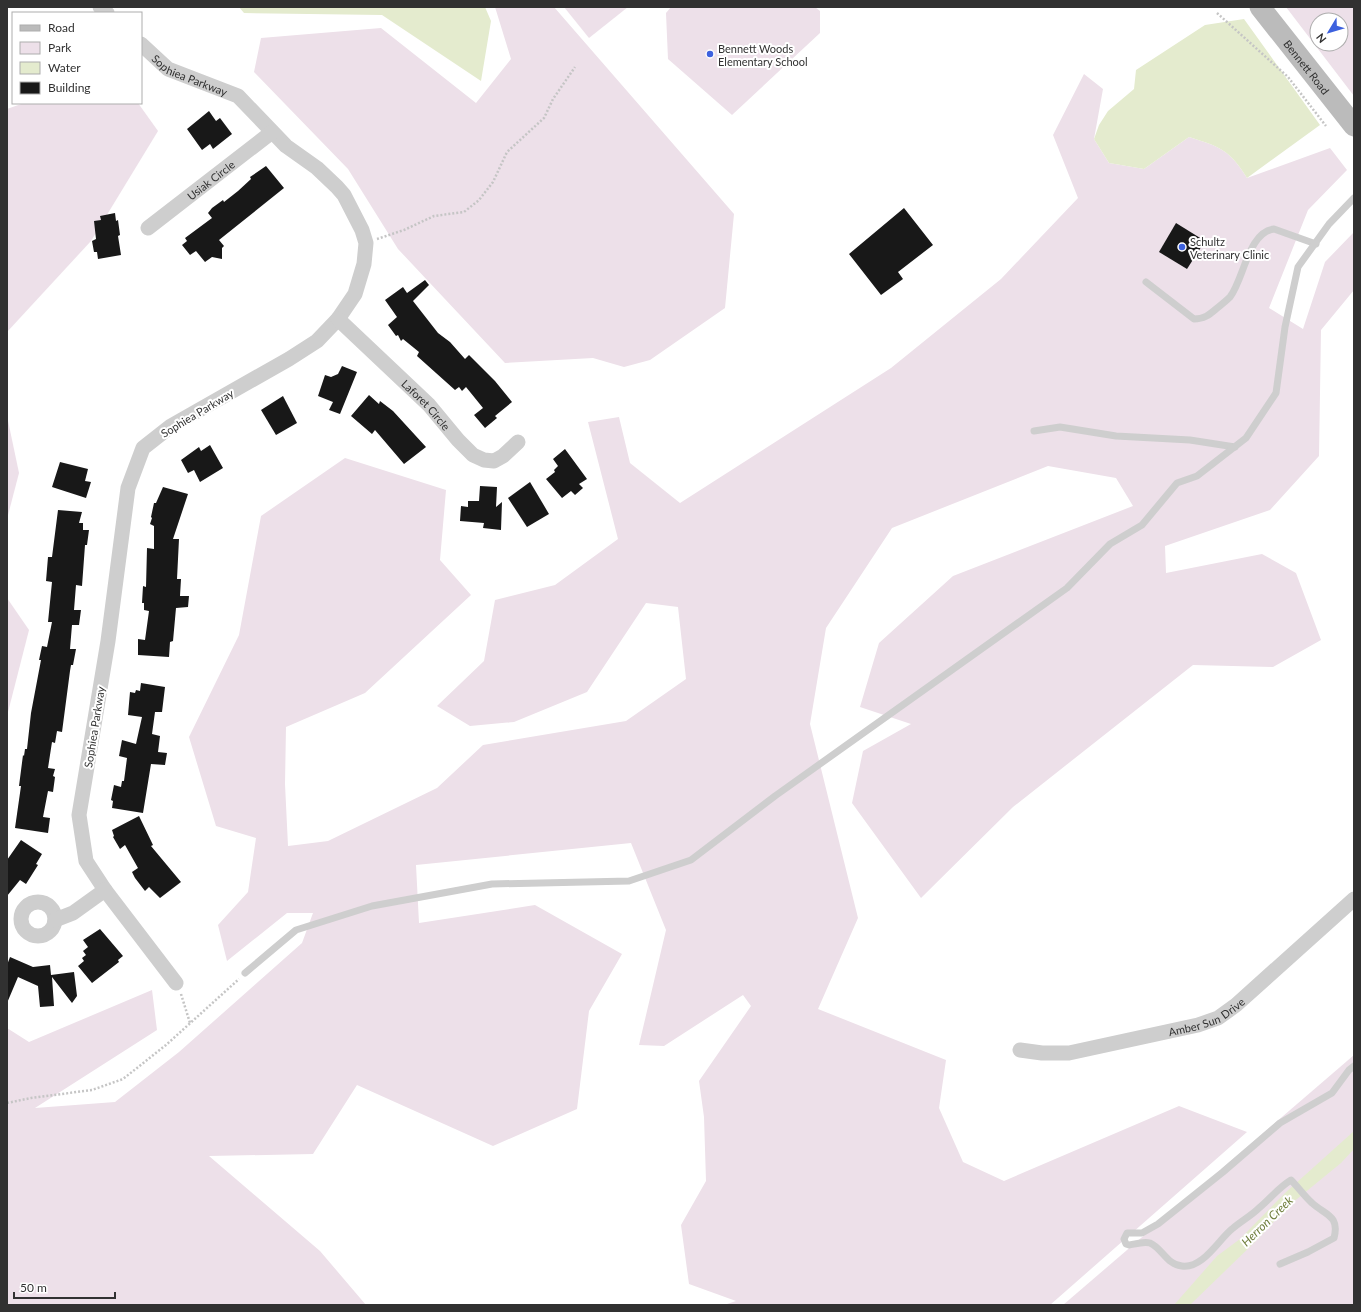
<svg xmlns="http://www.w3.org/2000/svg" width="1361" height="1312" font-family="Lato,sans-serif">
	<rect width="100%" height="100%" fill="#fff"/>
	<!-- green -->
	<g fill="#ede0e9" fill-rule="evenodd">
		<path d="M 495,7 L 554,7 L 734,214 L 725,308 L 650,360 L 624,367 L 593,358 L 505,363 L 398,249 L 348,169 L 254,72 L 261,38 L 381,28 L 476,103 L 511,59 Z"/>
		<path d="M 564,7 L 628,7 L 589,38 Z"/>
		<path d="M 671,7 L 815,7 L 820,11 L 820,33 L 732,115 L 668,59 L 666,13 Z"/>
		<path d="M 1286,7 L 1354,7 L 1354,96 ZM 1317,20 L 1341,20 L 1341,44 L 1317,44 Z"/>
		<path d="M 1084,74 L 1103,89 L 1094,139 L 1109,163 L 1144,169 L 1189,137 C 1220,147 1229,149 1247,178 L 1330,148 L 1347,170 L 1308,210 L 1269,308 L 1303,329 L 1325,262 L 1354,232 L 1354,290 L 1321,330 L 1319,456 L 1270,510 L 1165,546 L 1166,573 L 1262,554 L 1296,573 L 1321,640 L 1273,667 L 1193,665 L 1013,807 L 921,898 L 852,803 L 863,751 L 911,724 L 860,707 L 879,643 L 953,576 L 1133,506 L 1116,478 L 1048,466 L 892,528 L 826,628 L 810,724 L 858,918 L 818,1009 L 946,1060 L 939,1108 L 963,1162 L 1004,1181 L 1179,1106 L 1247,1132 L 1050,1305 L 724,1305 L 736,1301 L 689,1284 L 681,1225 L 706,1181 L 704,1117 L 699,1081 L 751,1006 L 743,995 L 664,1046 L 639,1045 L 666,930 L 631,843 L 416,865 L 419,923 L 535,905 L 622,954 L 589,1011 L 577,1109 L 493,1146 L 357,1085 L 313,1154 L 209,1156 L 320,1251 L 366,1305 L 7,1305 L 7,1028 L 29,1042 L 152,990 L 157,1030 L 35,1108 L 115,1102 L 179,1052 L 302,943 L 313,913 L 287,913 L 227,961 L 218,925 L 248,892 L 256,838 L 216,826 L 189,737 L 239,635 L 261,516 L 345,458 L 446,490 L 440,560 L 471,595 L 365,693 L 286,727 L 285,784 L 288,846 L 328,841 L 437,788 L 483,745 L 626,721 L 686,679 L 678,607 L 646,603 L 587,692 L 514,722 L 470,726 L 437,706 L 484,661 L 495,600 L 555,585 L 618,539 L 588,422 L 619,417 L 630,463 L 680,503 L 891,368 L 1001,279 L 1078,198 L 1053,135 Z"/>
		<path d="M 24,103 L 138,103 L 158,131 L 91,241 L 7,332 L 7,109 Z"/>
		<path d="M 7,416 L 19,473 L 7,519 Z"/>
		<path d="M 7,598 L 29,630 L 7,716 Z"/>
		<path d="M 1354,1055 L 1354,1305 L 1063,1305 Z"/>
	</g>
	<!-- water -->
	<g fill="#e4ebce">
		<path d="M 239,7 L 485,7 L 491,21 L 481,81 L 382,15 L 244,13 Z"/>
		<path d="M 1244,19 L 1320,125 L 1247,178 C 1229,149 1220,147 1189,137 L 1144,169 L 1109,163 L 1094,139 L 1099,125 L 1108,111 L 1134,89 L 1136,70 L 1205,25 Z"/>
		<path d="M 1354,1131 L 1354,1149 L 1341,1163 L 1286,1208 L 1257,1240 L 1190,1305 L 1174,1305 L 1217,1256 L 1240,1239 L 1285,1193 Z"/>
	</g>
	<!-- building -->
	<g fill="#181818">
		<path d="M 209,111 L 216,121 L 220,118 L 232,134 L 213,149 L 210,144 L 202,150 L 187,129 Z"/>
		<path d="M 266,166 L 284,188 L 219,240 L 224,246 L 222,248 L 222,259 L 212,257 L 205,262 L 196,251 L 190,255 L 182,245 L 187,241 L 185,238 L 212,218 L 208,213 L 212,208 L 223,200 L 224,202 L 238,191 L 251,179 L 250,177 Z"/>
		<path d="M 904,208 L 933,245 L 898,272 L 903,279 L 881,295 L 849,254 Z"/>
		<path d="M 115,213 L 116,221 L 118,220 L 120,235 L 118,236 L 121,255 L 98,259 L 97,252 L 94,252 L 92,241 L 96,239 L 94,221 L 101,220 L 100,216 Z"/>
		<path d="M 1176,223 L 1205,241 L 1187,269 L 1159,252 Z"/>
		<path d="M 425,280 L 429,285 L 413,301 L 438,333 L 450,342 L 465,359 L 469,355 L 495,381 L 512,402 L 495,416 L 497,418 L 485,428 L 474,415 L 483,408 L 466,387 L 462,391 L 459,387 L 455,390 L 417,356 L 419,352 L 403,339 L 401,341 L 398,335 L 396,336 L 388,325 L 397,317 L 385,300 L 403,287 L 407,293 Z"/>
		<path d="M 342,366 L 357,372 L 340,414 L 329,410 L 333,402 L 318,396 L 325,375 L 331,377 L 338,374 Z"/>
		<path d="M 369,395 L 379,404 L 380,401 L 393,411 L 426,447 L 404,464 L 375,430 L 372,434 L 351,416 Z"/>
		<path d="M 283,396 L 297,423 L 276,435 L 261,410 Z"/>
		<path d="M 210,445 L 223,468 L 200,482 L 194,470 L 188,473 L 181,460 L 199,447 L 201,451 Z"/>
		<path d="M 565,449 L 587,479 L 579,484 L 583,488 L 575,495 L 571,491 L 562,498 L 546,479 L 555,472 L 554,470 L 558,466 L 553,459 Z"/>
		<path d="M 60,462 L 88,469 L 85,481 L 91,482 L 86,498 L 52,487 Z"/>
		<path d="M 530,482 L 549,514 L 527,527 L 508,498 Z"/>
		<path d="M 480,486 L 497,487 L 496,507 L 502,502 L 501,530 L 483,528 L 484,523 L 460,521 L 461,506 L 468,507 L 468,501 L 479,501 Z"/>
		<path d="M 163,487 L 188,494 L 173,539 L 179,539 L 177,579 L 181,579 L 180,596 L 189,596 L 188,607 L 176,608 L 173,641 L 170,642 L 169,657 L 138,655 L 138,639 L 145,640 L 149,611 L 144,610 L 144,603 L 142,603 L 143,586 L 146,587 L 147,548 L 154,549 L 154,526 L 150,524 L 152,518 L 151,517 L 154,503 L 156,503 Z"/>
		<path d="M 58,510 L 82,512 L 79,523 L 83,523 L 83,530 L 89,530 L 87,545 L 85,545 L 82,586 L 76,585 L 74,610 L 81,610 L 79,625 L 72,625 L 70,649 L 76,649 L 73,665 L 71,665 L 70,671 L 62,732 L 57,731 L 55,743 L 52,742 L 48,768 L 55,769 L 53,776 L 55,777 L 53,792 L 48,791 L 43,817 L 50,818 L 48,833 L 15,828 L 21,786 L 19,786 L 23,755 L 24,756 L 25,749 L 27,749 L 31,713 L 41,660 L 39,660 L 42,646 L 47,647 L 52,622 L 48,622 L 52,582 L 46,581 L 48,557 L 52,557 Z"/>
		<path d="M 141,683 L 165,687 L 162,712 L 155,712 L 152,734 L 160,736 L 158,752 L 167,753 L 165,765 L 151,764 L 143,813 L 112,808 L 113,801 L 111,800 L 114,785 L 121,787 L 122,781 L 124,781 L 127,758 L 119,756 L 122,740 L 136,744 L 142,717 L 128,715 L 130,692 L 135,693 L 136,690 L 140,691 Z"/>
		<path d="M 139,816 L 153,845 L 151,846 L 181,882 L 160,898 L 149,887 L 145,891 L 135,878 L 132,872 L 138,868 L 125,845 L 120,849 L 113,837 L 114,836 L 112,830 Z"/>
		<path d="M 21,840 L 42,854 L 36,864 L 38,865 L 26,884 L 20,880 L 7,896 L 7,860 Z"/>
		<path d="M 100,929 L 123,956 L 118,960 L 119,962 L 92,983 L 78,966 L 84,961 L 82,958 L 86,955 L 83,951 L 88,947 L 83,940 Z"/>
		<path d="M 10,957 L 33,967 L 50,965 L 51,975 L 74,972 L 77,996 L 72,1003 L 52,977 L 54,1006 L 40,1007 L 38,986 L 18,977 L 7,1003 L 7,965 Z"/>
	</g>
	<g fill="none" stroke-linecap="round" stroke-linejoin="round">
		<!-- path -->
		<g stroke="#c5c5c5" stroke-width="2.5" stroke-dasharray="2 2" stroke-linecap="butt">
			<path d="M 1217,13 L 1288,77 L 1326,126"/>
			<path d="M 377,239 L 404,230 L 434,216 L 464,212 L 479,200 L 493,182 L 507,152 L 544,118 L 553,99 L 575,67"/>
			<path d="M 181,994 L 190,1023"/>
			<path d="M 7,1103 L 31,1098 L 92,1090 L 123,1079 L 166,1045 L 239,979"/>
		</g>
		<!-- lane -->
		<g stroke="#cecece" stroke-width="7">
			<path d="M 1146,282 L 1194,319 C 1204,319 1209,315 1216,309 C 1221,305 1226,301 1230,297 C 1244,279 1248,232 1274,229 L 1316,244"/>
			<path d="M 1034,431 L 1060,427 L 1116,436 L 1190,440 L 1235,447"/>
			<path d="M 245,973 L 296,930 L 372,906 L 492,884 L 629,881 L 691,860 L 775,796 L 1067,588 L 1110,544 L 1142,525 L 1177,483 L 1197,476 L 1246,438 L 1276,393 L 1285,327 L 1298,267 L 1329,224 L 1354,198"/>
			<path d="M 1280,1264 L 1308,1252 L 1334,1238 C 1340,1215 1325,1215 1312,1203 C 1304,1196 1298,1187 1291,1180 C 1278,1188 1270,1199 1259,1208 C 1251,1216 1241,1221 1232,1229 C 1219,1239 1203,1269 1182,1266 C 1167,1265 1162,1248 1150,1243 C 1144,1241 1135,1244 1129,1245 L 1126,1244 L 1124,1239 L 1127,1233 L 1142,1233 L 1158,1224 L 1223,1172 L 1280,1123 L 1332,1093 L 1349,1070 L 1354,1066"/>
		</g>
		<!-- street -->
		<g stroke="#cecece" stroke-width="15">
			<path d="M 100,7 L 107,13"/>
			<path id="s1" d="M 141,44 L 168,69 L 238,96 L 286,146 L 317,168 L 337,187 L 344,195 L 362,230 L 366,243 L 364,264 L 355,294 L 338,319 L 317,341 L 289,359 L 171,426 L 143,448 L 128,488 L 108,641 L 79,815 L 86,861 L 105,890 L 176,983"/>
			<path id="s2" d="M 148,228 L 272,132"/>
			<path id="s3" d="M 338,319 L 429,405 L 458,440 L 473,455 L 484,460 L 494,461 L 503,456 L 518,442"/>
			<circle cx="38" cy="919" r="17"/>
			<path d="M 55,920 L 73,913 L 105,890"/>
			<path id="s4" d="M 1020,1050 L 1042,1053 L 1069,1053 L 1198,1025 L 1218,1018 L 1236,1005 L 1354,899"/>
		</g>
		<!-- secondary -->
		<path stroke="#bbb" stroke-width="21" id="s5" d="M 1260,7 L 1354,126"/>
	</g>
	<!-- markers -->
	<g fill="#3d61de" stroke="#fff" stroke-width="1.5">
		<circle cx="710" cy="54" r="4"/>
		<circle cx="1182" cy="247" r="4"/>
	</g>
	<g text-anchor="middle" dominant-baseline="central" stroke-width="4" stroke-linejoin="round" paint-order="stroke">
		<!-- poi labels -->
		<g font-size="11" fill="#313131" stroke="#fff" text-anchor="start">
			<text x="718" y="48">Bennett Woods<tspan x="718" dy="13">Elementary School</tspan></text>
			<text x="1190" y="241">Schultz<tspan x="1190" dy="13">Veterinary Clinic</tspan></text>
		</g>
		<!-- street labels -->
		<g font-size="11" fill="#313131" stroke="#fff">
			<text stroke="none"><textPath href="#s5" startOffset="76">Bennett Road</textPath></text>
			<text stroke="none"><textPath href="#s1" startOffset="59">Sophiea Parkway</textPath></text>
			<text stroke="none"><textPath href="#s2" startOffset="79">Usiak Circle</textPath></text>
			<text stroke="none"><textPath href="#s3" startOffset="123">Laforet Circle</textPath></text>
			<text transform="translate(197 413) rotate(-31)">Sophiea Parkway</text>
			<text transform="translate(94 727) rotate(-81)">Sophiea Parkway</text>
			<text stroke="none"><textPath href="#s4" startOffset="192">Amber Sun Drive</textPath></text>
		</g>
		<!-- water labels -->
		<g font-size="12" font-style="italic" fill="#6e7d3b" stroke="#fff">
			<text transform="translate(1267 1221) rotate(-44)">Herron Creek</text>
		</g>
	</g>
	<!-- border -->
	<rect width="1361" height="1312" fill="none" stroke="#313131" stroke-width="16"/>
	<!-- legend -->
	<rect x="12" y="12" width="130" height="92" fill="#ffffff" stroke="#adadad"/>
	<rect x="20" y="25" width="20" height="6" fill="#bbbbbb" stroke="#adadad"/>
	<text x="48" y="32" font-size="12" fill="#313131">Road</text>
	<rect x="20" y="42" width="20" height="12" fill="#ede0e9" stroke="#adadad"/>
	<text x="48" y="52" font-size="12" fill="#313131">Park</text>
	<rect x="20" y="62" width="20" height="12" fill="#e4ebce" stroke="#adadad"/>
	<text x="48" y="72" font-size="12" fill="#313131">Water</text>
	<rect x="20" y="82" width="20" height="12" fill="#181818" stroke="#adadad"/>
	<text x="48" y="92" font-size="12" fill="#313131">Building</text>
	<!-- north arrow -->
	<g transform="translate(1329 32) rotate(232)"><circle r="19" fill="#ffffff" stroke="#adadad"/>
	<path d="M0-3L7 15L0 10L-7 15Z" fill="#3d61de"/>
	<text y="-6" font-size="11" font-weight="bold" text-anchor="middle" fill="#313131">N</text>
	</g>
	<!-- scale -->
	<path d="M14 1292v6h101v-6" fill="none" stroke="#313131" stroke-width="2"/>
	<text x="20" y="1292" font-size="12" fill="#313131" stroke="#ffffff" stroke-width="3" paint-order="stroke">50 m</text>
</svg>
